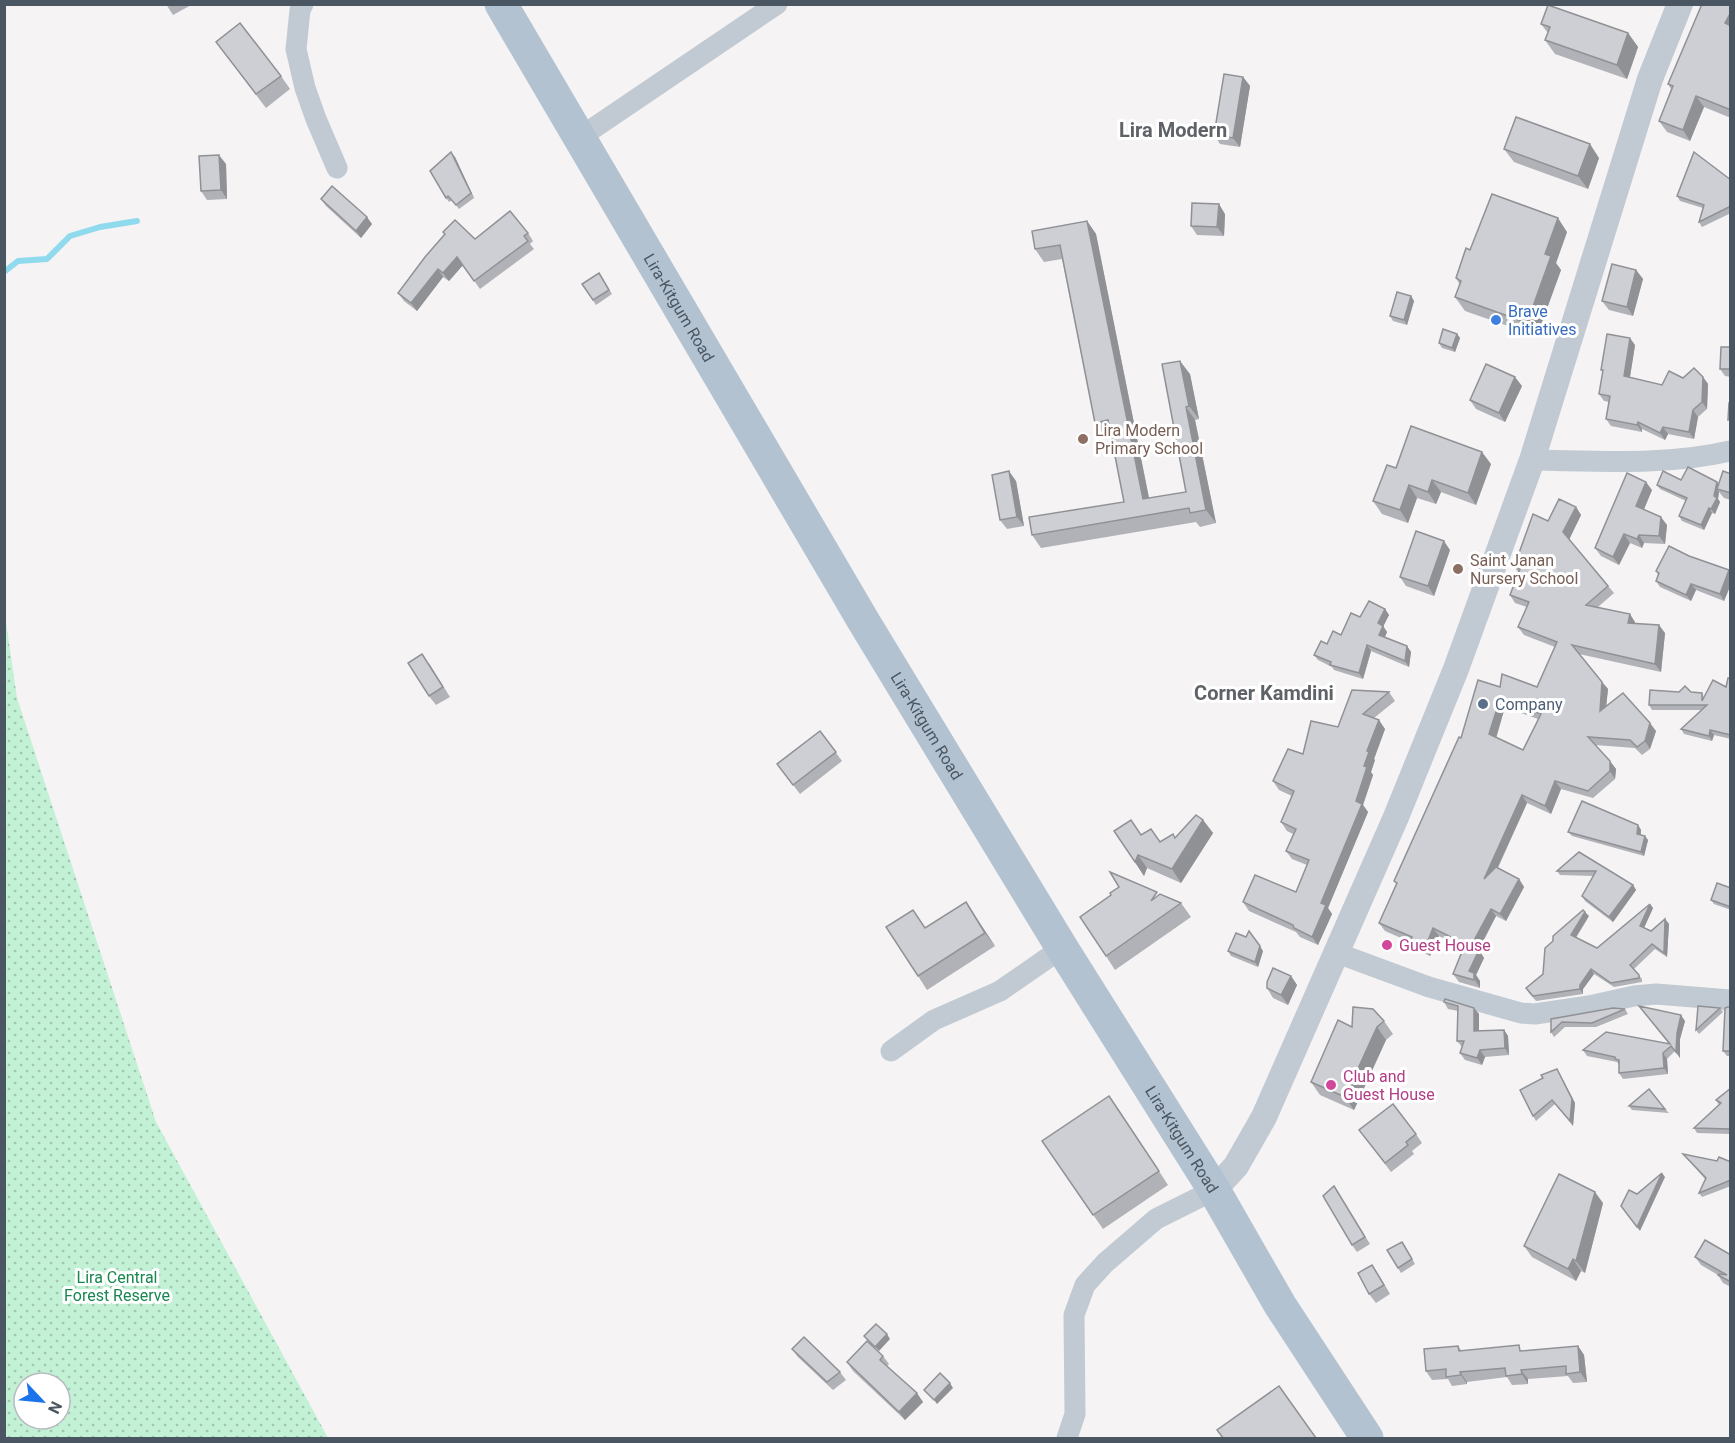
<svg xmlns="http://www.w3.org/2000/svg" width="1735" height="1443" font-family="Roboto,sans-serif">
	<defs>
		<pattern id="park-dots" width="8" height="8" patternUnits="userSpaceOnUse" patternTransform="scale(1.5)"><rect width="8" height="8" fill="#c3f1d5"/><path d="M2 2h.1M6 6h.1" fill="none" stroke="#a0c6b0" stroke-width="1.8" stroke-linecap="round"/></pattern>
	</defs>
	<rect width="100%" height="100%" fill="#f5f3f3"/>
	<!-- park -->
	<path fill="url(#park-dots)" fill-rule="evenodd" d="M 5,615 L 17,698 L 156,1122 L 328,1438 L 5,1438 ZM 24,1383 L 60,1383 L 60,1419 L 24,1419 Z"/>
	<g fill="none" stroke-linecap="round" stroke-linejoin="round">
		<!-- stream -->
		<path stroke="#90daee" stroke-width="6" d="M 4,272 L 18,261 L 47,259 L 70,236 L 100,227 L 137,221"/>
		<!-- minor -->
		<g stroke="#c1cad2" stroke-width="21">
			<path d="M 303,4 L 300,10 L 296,49 L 305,88 L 316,119 L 337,168"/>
			<path d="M 579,138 L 777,4"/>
			<path d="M 1532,460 C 1599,461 1665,466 1730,451"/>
			<path d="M 1337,953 L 1429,987 L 1521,1013 L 1535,1014 L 1589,1006 L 1634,996 L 1656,994 L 1730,1000"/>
			<path d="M 891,1051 L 934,1020 L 1000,991 L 1062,948"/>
			<path d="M 1067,1438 L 1075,1414 L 1074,1315 L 1085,1285 L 1105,1263 L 1156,1219 L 1214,1190"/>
		</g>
		<!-- tertiary -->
		<path stroke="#c1cad2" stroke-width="26" d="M 1214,1190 L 1236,1166 L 1264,1117 L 1396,817 L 1456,669 L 1532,460 L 1650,79 L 1680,4"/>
		<!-- primary -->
		<path stroke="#b3c2d1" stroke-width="33" id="s1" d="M 501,4 L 864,622 L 1062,948 L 1214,1190 L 1280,1305 L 1367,1438"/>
	</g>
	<!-- wall -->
	<g fill="#b0b2b7" fill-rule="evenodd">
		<path d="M 166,4 L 193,4 L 173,15 Z"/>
		<path d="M 1731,4 L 1731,118 L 1704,107 L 1690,141 L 1667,132 L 1659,121 L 1671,89 L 1668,84 Z"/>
		<path d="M 1541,24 L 1628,33 L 1638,47 L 1627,79 L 1555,54 L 1545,40 L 1548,33 Z"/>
		<path d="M 216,42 L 281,76 L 290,89 L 266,108 Z"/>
		<path d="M 1243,77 L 1250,86 L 1240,147 L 1220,144 L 1214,135 Z"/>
		<path d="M 1504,149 L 1599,158 L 1588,189 L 1514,162 Z"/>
		<path d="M 455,157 L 474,198 L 459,209 L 452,200 L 449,202 L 446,198 Z"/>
		<path d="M 226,164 L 227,199 L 207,200 L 201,191 Z"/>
		<path d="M 1731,180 L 1731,213 L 1702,227 L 1699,222 L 1703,208 L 1680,201 L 1677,196 Z"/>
		<path d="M 321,199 L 372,224 L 361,238 L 326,206 Z"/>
		<path d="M 1225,214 L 1224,236 L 1197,235 L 1191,226 Z"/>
		<path d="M 1087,221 L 1096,234 L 1149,498 L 1186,492 L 1162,364 L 1190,374 L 1199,419 L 1195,420 L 1216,523 L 1200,527 L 1196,522 L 1041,548 L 1032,535 L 1124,502 L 1111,435 L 1105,436 L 1095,423 L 1062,259 L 1044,262 L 1035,249 Z"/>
		<path d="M 443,232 L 475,239 L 528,233 L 533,241 L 530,244 L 534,249 L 480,289 L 463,265 L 449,281 L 443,277 L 417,311 L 404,301 L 398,293 L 445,235 Z"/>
		<path d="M 1567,232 L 1556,263 L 1561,270 L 1537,336 L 1465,311 L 1455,297 L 1460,285 L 1456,278 L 1470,250 Z"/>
		<path d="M 1636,270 L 1643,279 L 1633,316 L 1609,310 L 1602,301 Z"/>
		<path d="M 599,273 L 612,294 L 596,305 L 582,284 Z"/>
		<path d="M 1411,296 L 1414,301 L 1407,325 L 1393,321 L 1390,316 Z"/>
		<path d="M 1457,334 L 1460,338 L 1455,352 L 1442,348 L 1439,343 Z"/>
		<path d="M 1635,345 L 1630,377 L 1662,385 L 1683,378 L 1703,377 L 1708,384 L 1707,409 L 1698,417 L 1694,439 L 1668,434 L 1665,440 L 1642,429 L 1642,432 L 1611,426 L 1606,419 L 1609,402 L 1604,401 L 1599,394 L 1603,372 L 1601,370 Z"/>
		<path d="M 1731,347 L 1731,377 L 1725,376 L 1720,369 Z"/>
		<path d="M 1522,386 L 1505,422 L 1476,409 L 1470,400 Z"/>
		<path d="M 1491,464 L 1476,505 L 1441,492 L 1436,504 L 1417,498 L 1408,523 L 1382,514 L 1373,501 L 1396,468 Z"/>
		<path d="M 1731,474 L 1731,500 L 1724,498 L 1719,492 L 1718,499 L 1720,502 L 1715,514 L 1712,513 L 1704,530 L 1682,521 L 1679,516 L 1686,501 L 1660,489 L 1657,485 L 1681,480 L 1717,482 L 1719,485 Z"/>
		<path d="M 1016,481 L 1024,526 L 1007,529 L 1000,520 Z"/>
		<path d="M 1652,490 L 1644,509 L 1667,525 L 1665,544 L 1644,543 L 1642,548 L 1630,543 L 1619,565 L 1601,556 L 1595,548 Z"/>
		<path d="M 1576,507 L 1581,515 L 1569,539 L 1614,593 L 1598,607 L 1635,622 L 1635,623 L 1665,633 L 1661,672 L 1579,654 L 1608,689 L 1606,706 L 1656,731 L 1650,749 L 1642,755 L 1635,748 L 1595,745 L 1616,769 L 1615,779 L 1593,798 L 1561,789 L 1551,814 L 1527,803 L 1498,868 L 1519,879 L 1524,887 L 1506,921 L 1496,916 L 1479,950 L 1484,958 L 1476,975 L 1480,981 L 1480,988 L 1459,982 L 1453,974 L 1463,948 L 1439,936 L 1430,956 L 1415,949 L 1410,942 L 1385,931 L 1379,923 L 1396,884 L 1394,881 L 1461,738 L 1500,687 L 1537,687 L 1555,647 L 1524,635 L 1518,627 L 1527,607 L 1515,603 L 1510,595 L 1519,573 L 1514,567 L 1548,521 ZM 1505,707 L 1538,719 L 1523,750 L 1496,737 Z"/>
		<path d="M 1450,550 L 1434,596 L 1406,586 L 1400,577 Z"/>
		<path d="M 1689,556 L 1729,570 L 1731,572 L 1731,584 L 1724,601 L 1696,590 L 1691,601 L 1660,587 L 1656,581 L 1658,575 L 1656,571 Z"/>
		<path d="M 1385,609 L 1389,615 L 1383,626 L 1387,632 L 1385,637 L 1407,646 L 1411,652 L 1409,667 L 1371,651 L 1363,679 L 1334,670 L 1332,667 L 1318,660 L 1314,655 L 1327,644 L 1341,635 L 1360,617 Z"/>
		<path d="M 429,663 L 450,697 L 436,705 L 429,696 Z"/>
		<path d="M 1731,678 L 1731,739 L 1714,735 L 1712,741 L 1684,734 L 1681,729 L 1702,710 L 1652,710 L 1649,705 L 1702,693 L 1704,697 L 1726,687 Z"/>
		<path d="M 1389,692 L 1395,701 L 1374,718 L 1385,729 L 1374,759 L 1375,760 L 1371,772 L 1373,775 L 1363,805 L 1368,812 L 1328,908 L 1332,914 L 1318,945 L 1300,937 L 1296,932 L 1249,911 L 1243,902 L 1296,892 L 1307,865 L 1292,859 L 1286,851 L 1293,834 L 1287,831 L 1281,822 L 1292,796 L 1279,790 L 1273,781 L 1303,754 L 1338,727 Z"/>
		<path d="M 820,731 L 842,761 L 800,794 L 777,764 Z"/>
		<path d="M 1203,820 L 1213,833 L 1181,883 L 1147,868 L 1144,876 L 1114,831 L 1142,835 L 1161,842 L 1175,838 Z"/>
		<path d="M 1638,825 L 1641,830 L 1641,835 L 1648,840 L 1644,856 L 1572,836 L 1568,832 Z"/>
		<path d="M 1579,852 L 1633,885 L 1636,890 L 1613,922 L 1585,901 L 1582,896 L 1594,876 L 1560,875 L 1557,871 Z"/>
		<path d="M 1731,888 L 1731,910 L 1714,904 L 1711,900 Z"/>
		<path d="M 1158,895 L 1181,903 L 1191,917 L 1115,970 L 1106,956 Z"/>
		<path d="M 966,902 L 995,946 L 927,990 L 918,976 L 925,928 Z"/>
		<path d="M 1650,904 L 1653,908 L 1644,928 L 1651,931 L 1665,919 L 1669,924 L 1667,957 L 1655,949 L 1634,969 L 1642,979 L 1642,982 L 1614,987 L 1594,974 L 1583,989 L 1583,994 L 1536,1001 L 1529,993 L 1526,988 L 1543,974 L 1589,916 L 1576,938 L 1597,948 Z"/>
		<path d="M 1228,951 L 1263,951 L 1258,967 L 1231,956 Z"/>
		<path d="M 1291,976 L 1297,985 L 1288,1005 L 1273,998 L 1267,988 Z"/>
		<path d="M 1444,1002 L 1474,1008 L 1479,1014 L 1479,1031 L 1504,1030 L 1508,1036 L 1509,1055 L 1485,1057 L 1482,1065 L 1465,1060 L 1460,1053 L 1462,1047 L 1457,1041 L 1458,1011 L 1448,1009 Z"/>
		<path d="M 1639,1006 L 1685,1021 L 1680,1039 L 1680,1058 L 1675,1051 L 1667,1059 L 1668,1074 L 1623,1079 L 1619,1073 L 1619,1065 L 1617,1062 L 1587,1056 L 1583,1050 L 1669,1044 Z"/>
		<path d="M 1731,1006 L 1731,1056 L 1727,1056 L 1723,1051 Z"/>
		<path d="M 1720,1008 L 1723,1012 L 1699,1034 L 1696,1030 Z"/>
		<path d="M 1625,1009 L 1628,1014 L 1596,1027 L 1565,1027 L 1554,1037 L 1551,1032 L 1551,1019 Z"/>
		<path d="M 1384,1021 L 1393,1034 L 1386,1040 L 1354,1110 L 1320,1095 L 1311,1082 L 1352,1027 Z"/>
		<path d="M 1560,1074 L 1575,1103 L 1573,1126 L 1555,1104 L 1536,1121 L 1533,1116 Z"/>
		<path d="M 1731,1088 L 1731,1138 L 1729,1136 L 1730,1134 L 1697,1133 L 1694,1128 L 1719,1105 L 1716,1100 Z"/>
		<path d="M 1629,1106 L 1665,1109 L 1669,1113 L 1632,1110 Z"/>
		<path d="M 1119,1110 L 1168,1185 L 1103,1229 L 1042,1141 Z"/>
		<path d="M 1416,1134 L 1422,1143 L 1412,1151 L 1414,1154 L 1391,1172 L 1366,1139 Z"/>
		<path d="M 1683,1154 L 1717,1161 L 1731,1162 L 1731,1186 L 1702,1197 L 1699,1193 L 1705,1179 Z"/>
		<path d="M 1334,1186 L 1370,1244 L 1357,1252 L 1352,1245 Z"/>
		<path d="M 1603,1203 L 1585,1273 L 1581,1271 L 1576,1281 L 1532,1257 L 1524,1246 Z"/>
		<path d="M 1405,1246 L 1415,1264 L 1401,1273 L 1387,1250 Z"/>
		<path d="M 1731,1255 L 1731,1287 L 1723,1283 L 1718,1275 L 1701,1265 L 1695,1257 Z"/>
		<path d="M 1372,1265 L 1390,1294 L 1376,1303 L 1369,1294 Z"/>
		<path d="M 1458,1346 L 1461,1350 L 1523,1351 L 1578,1346 L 1584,1355 L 1587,1382 L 1573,1383 L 1568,1376 L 1528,1379 L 1528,1384 L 1512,1385 L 1507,1377 L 1467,1382 L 1467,1384 L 1452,1386 L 1448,1379 L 1432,1380 L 1426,1371 Z"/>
		<path d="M 792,1349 L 840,1372 L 846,1380 L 833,1390 L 798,1357 Z"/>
		<path d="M 883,1356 L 889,1364 L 887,1366 L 923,1402 L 905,1420 L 853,1371 L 847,1362 Z"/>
	</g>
	<!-- shaded-wall -->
	<g fill="#909195">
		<path d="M 1731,12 L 1731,30 L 1725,23 Z"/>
		<path d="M 1628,33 L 1638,47 L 1627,79 L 1617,65 Z"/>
		<path d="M 1243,77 L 1250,86 L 1240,147 L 1233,138 Z"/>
		<path d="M 1696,96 L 1704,107 L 1690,141 L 1683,130 Z"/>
		<path d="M 1590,144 L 1599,158 L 1588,189 L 1578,176 Z"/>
		<path d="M 451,152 L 455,157 L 474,198 L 471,193 Z"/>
		<path d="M 219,155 L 226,164 L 227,199 L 221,190 Z"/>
		<path d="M 1219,204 L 1225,214 L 1224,236 L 1217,227 Z"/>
		<path d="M 367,217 L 372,224 L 361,238 L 356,231 Z"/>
		<path d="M 1558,218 L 1567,232 L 1556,263 L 1561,270 L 1537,336 L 1527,323 L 1545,254 Z"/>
		<path d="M 1087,221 L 1096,234 L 1152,513 L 1143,499 Z"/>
		<path d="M 457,257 L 463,265 L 449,281 L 443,273 Z"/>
		<path d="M 438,269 L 443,277 L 417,311 L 411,303 Z"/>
		<path d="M 1636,270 L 1643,279 L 1633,316 L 1627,307 Z"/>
		<path d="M 1411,296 L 1414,301 L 1407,325 L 1404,320 Z"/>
		<path d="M 1457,334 L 1460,338 L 1455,352 L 1452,348 Z"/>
		<path d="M 1630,338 L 1635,345 L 1629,383 L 1624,376 Z"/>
		<path d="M 1180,361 L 1190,374 L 1199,419 L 1189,406 Z"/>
		<path d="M 1515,377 L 1522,386 L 1505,422 L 1499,413 Z"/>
		<path d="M 1703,377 L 1708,384 L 1707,409 L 1702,402 Z"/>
		<path d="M 1186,407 L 1195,420 L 1216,523 L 1206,510 Z"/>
		<path d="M 1693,410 L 1698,417 L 1694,439 L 1689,432 Z"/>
		<path d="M 1638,422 L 1642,429 L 1642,432 L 1637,425 Z"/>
		<path d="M 1663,427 L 1668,434 L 1665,440 L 1660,433 Z"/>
		<path d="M 1482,452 L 1491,464 L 1476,505 L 1468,493 Z"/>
		<path d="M 1009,471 L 1016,481 L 1024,526 L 1017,517 Z"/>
		<path d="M 1432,480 L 1441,492 L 1436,504 L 1428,492 Z"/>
		<path d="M 1646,482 L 1652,490 L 1642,514 L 1636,506 Z"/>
		<path d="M 1717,482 L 1721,487 L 1717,489 L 1719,492 L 1718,499 L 1720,502 L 1715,514 L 1711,509 Z"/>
		<path d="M 1409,485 L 1417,498 L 1408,523 L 1400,510 Z"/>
		<path d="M 1576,507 L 1581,515 L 1569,540 L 1563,532 Z"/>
		<path d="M 1709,508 L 1712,513 L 1704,530 L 1701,525 Z"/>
		<path d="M 1661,517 L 1667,525 L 1665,544 L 1659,536 Z"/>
		<path d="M 1624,534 L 1630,543 L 1619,565 L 1613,557 Z"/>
		<path d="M 1639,535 L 1644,543 L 1642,548 L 1637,539 Z"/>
		<path d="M 1444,541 L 1450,550 L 1434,596 L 1428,586 Z"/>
		<path d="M 1729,570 L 1731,572 L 1731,584 L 1724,601 L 1720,594 Z"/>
		<path d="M 1691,584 L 1696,590 L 1691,601 L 1686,595 Z"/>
		<path d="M 1385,609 L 1389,615 L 1382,629 L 1378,623 Z"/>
		<path d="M 1630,614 L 1635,622 L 1634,631 L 1628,623 Z"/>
		<path d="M 1659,625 L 1665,633 L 1661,672 L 1655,664 Z"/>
		<path d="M 1383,626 L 1387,632 L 1383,641 L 1379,635 Z"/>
		<path d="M 1367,645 L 1371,651 L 1363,679 L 1359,673 Z"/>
		<path d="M 1407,646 L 1411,652 L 1409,667 L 1405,661 Z"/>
		<path d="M 1602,682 L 1608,689 L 1605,718 L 1600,711 Z"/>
		<path d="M 1500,699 L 1505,707 L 1495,742 L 1489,734 Z"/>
		<path d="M 1379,720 L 1385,729 L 1374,759 L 1375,760 L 1371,772 L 1373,775 L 1363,805 L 1368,812 L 1328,908 L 1332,914 L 1318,945 L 1312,937 L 1321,903 L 1356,801 L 1367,751 Z"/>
		<path d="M 1650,723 L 1656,731 L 1650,749 L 1645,741 Z"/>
		<path d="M 1710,730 L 1714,735 L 1712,741 L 1709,736 Z"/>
		<path d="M 1610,761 L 1616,769 L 1615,779 L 1610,771 Z"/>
		<path d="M 1555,781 L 1561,789 L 1551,814 L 1545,806 Z"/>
		<path d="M 1522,795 L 1527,803 L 1489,886 L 1484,879 Z"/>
		<path d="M 1203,820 L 1213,833 L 1181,883 L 1172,869 Z"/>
		<path d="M 1638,825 L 1641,830 L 1640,838 L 1637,834 Z"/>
		<path d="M 1645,836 L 1648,840 L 1644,856 L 1641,852 Z"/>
		<path d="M 1138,855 L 1147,868 L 1144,876 L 1135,862 Z"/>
		<path d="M 1519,879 L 1524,887 L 1506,921 L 1500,914 Z"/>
		<path d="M 1633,885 L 1636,890 L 1613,922 L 1609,917 Z"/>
		<path d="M 966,902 L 975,916 L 995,946 L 985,933 Z"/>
		<path d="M 1650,904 L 1653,908 L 1643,930 L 1640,926 Z"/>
		<path d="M 1491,909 L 1496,916 L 1476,954 L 1471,946 Z"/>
		<path d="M 1585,912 L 1589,916 L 1574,940 L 1571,935 Z"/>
		<path d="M 1665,919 L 1669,924 L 1667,957 L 1664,953 Z"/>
		<path d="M 1433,928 L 1439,936 L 1430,956 L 1425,948 Z"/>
		<path d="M 1260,946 L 1263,951 L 1258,967 L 1255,962 Z"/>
		<path d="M 1479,950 L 1484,958 L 1476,975 L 1480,981 L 1480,988 L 1469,971 Z"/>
		<path d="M 1591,969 L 1594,974 L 1583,989 L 1583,994 L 1580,989 L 1580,985 Z"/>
		<path d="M 1291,976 L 1297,985 L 1288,1005 L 1281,995 Z"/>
		<path d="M 1474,1008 L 1479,1014 L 1479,1038 L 1474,1031 Z"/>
		<path d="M 1681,1015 L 1685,1021 L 1680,1039 L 1680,1058 L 1676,1052 L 1677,1033 Z"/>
		<path d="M 1377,1027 L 1386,1040 L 1354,1110 L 1345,1097 Z"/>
		<path d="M 1504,1030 L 1508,1036 L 1509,1055 L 1505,1048 Z"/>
		<path d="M 1480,1050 L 1485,1057 L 1482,1065 L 1477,1058 Z"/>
		<path d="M 1663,1053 L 1667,1059 L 1668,1074 L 1664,1068 Z"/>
		<path d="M 1557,1069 L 1575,1103 L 1573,1126 L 1570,1121 Z"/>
		<path d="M 1662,1173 L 1665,1177 L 1640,1231 L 1637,1227 Z"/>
		<path d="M 1595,1192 L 1603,1203 L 1585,1273 L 1576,1261 Z"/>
		<path d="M 1573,1259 L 1581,1271 L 1576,1281 L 1568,1269 Z"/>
		<path d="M 1372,1265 L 1378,1274 L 1390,1294 L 1384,1285 Z"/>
		<path d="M 887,1334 L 890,1339 L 879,1351 L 875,1347 Z"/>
		<path d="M 1578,1346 L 1584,1355 L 1587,1382 L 1580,1372 Z"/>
		<path d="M 1521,1370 L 1528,1379 L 1528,1384 L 1522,1374 Z"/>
		<path d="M 1460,1372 L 1467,1382 L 1467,1384 L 1461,1375 Z"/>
		<path d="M 950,1383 L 953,1388 L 937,1404 L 934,1400 Z"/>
		<path d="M 917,1393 L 923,1402 L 905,1420 L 899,1412 Z"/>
	</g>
	<!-- building -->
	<g fill="#cdcfd5" stroke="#909195" stroke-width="1.5" fill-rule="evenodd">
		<path d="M 1702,4 L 1731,4 L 1731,12 L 1725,23 L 1731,26 L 1731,110 L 1696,96 L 1683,130 L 1659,121 L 1673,86 L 1668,84 Z"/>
		<path d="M 1548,5 L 1628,33 L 1617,65 L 1545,40 L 1550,27 L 1541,24 Z"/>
		<path d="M 240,23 L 281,76 L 256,94 L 216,42 Z"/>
		<path d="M 1224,74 L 1243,77 L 1233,138 L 1214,135 Z"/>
		<path d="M 1516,117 L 1590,144 L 1578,176 L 1504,149 Z"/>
		<path d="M 451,152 L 471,193 L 456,205 L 448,196 L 446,198 L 430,171 Z"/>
		<path d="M 1694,152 L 1731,180 L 1731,206 L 1699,222 L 1704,205 L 1677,196 Z"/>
		<path d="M 219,155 L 221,190 L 201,191 L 199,156 Z"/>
		<path d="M 332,186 L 367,217 L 356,231 L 321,199 Z"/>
		<path d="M 1492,194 L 1558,218 L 1545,254 L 1551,256 L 1527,323 L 1455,297 L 1461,281 L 1456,278 L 1466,248 L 1470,250 Z"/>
		<path d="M 1192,203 L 1219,204 L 1217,227 L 1191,226 Z"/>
		<path d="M 510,211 L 528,233 L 524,236 L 528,241 L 474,281 L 457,257 L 443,273 L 438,269 L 411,303 L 398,293 L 425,257 L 445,234 L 443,232 L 455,220 L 475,239 Z"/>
		<path d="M 1087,221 L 1143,499 L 1186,492 L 1162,364 L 1180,361 L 1189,406 L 1186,407 L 1206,510 L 1190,513 L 1189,508 L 1032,535 L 1029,517 L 1124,502 L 1108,420 L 1095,423 L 1060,245 L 1035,249 L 1032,231 Z"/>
		<path d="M 1612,264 L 1636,270 L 1627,307 L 1602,301 Z"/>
		<path d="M 599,273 L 609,290 L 593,300 L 582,284 Z"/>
		<path d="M 1397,292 L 1411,296 L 1404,320 L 1390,316 Z"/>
		<path d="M 1443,329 L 1457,334 L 1452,348 L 1439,343 Z"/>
		<path d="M 1607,334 L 1630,338 L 1624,376 L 1662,385 L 1669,371 L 1683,378 L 1694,368 L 1703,377 L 1702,402 L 1693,410 L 1689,432 L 1663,427 L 1660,433 L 1638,422 L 1637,425 L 1606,419 L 1610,396 L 1599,394 L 1603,370 L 1601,370 Z"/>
		<path d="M 1721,347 L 1731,347 L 1731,369 L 1720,369 Z"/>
		<path d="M 1486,364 L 1515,377 L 1499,413 L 1470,400 Z"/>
		<path d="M 1729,403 L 1731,403 L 1731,419 L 1728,420 Z"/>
		<path d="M 1411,426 L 1482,452 L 1468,493 L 1432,480 L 1428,492 L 1409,485 L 1400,510 L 1373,501 L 1387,465 L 1396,468 Z"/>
		<path d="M 1688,467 L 1717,482 L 1714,496 L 1717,498 L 1711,509 L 1709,508 L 1701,525 L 1679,516 L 1687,498 L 1657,485 L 1663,471 L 1681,480 Z"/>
		<path d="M 1009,471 L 1017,517 L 1000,520 L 992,475 Z"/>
		<path d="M 1723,471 L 1731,474 L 1731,493 L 1717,489 Z"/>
		<path d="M 1627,473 L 1646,482 L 1636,506 L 1661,517 L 1659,536 L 1639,535 L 1637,539 L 1624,534 L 1613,557 L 1595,548 Z"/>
		<path d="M 1559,499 L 1576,507 L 1563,532 L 1608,586 L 1586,605 L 1630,614 L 1628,623 L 1659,625 L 1655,664 L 1572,645 L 1602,682 L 1600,711 L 1623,693 L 1650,723 L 1645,741 L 1637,747 L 1630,740 L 1588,737 L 1610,761 L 1610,771 L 1588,791 L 1555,781 L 1545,806 L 1522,795 L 1484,879 L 1496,867 L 1519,879 L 1500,914 L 1491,909 L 1471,946 L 1479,950 L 1469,971 L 1474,973 L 1474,980 L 1453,974 L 1465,944 L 1433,928 L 1425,948 L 1410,942 L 1412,937 L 1379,923 L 1397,883 L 1394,881 L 1459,737 L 1461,738 L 1478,680 L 1500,687 L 1502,674 L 1537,687 L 1557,642 L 1518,627 L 1529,602 L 1510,595 L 1520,569 L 1514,567 L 1533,514 L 1548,521 ZM 1500,699 L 1541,714 L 1523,750 L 1489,734 Z"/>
		<path d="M 1416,531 L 1444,541 L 1428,586 L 1400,577 Z"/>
		<path d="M 1669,546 L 1689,556 L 1729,570 L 1720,594 L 1691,584 L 1686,595 L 1656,581 L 1659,573 L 1656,571 Z"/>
		<path d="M 1369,601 L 1385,609 L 1378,623 L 1383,626 L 1379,635 L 1407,646 L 1405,661 L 1367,645 L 1359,673 L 1330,665 L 1331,662 L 1314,655 L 1321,641 L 1327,644 L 1333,631 L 1341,635 L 1351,613 L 1360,617 Z"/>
		<path d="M 422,654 L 443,687 L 429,696 L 408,663 Z"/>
		<path d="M 1728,678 L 1731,678 L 1731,735 L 1710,730 L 1709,736 L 1681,729 L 1707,705 L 1649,705 L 1650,690 L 1679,692 L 1685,686 L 1691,692 L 1702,693 L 1702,701 L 1713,680 L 1726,687 Z"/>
		<path d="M 1352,690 L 1389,692 L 1363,714 L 1379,720 L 1367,751 L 1369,752 L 1364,766 L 1367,767 L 1356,801 L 1362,804 L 1321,903 L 1326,905 L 1312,937 L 1294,928 L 1293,925 L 1243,902 L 1255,875 L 1296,892 L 1309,860 L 1286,851 L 1296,829 L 1281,822 L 1294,791 L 1273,781 L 1288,749 L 1303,754 L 1311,721 L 1338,727 Z"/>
		<path d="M 820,731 L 836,752 L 793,785 L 777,764 Z"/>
		<path d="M 1582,801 L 1638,825 L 1637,834 L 1645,836 L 1641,852 L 1568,832 Z"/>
		<path d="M 1196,815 L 1203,820 L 1172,869 L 1138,855 L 1135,862 L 1114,831 L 1131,820 L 1141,835 L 1151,829 L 1160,842 L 1173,834 L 1175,838 Z"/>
		<path d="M 1579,852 L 1633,885 L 1609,917 L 1582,896 L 1596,871 L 1557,871 Z"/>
		<path d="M 1110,872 L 1157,892 L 1151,901 L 1160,894 L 1181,903 L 1106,956 L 1080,917 L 1111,895 L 1110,893 L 1119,887 Z"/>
		<path d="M 1717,883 L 1731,888 L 1731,907 L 1711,900 Z"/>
		<path d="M 966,902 L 985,933 L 918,976 L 886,927 L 913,910 L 925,928 Z"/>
		<path d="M 1650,904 L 1640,926 L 1651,931 L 1665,919 L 1664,953 L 1652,944 L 1630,965 L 1639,975 L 1639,978 L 1611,983 L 1591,969 L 1580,985 L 1580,989 L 1533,996 L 1526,988 L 1543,974 L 1545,948 L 1553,941 L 1553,936 L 1583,910 L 1585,912 L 1571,935 L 1597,948 Z"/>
		<path d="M 1249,931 L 1260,946 L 1255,962 L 1228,951 L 1236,933 L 1246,937 Z"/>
		<path d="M 1273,968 L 1291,976 L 1281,995 L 1267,988 L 1267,982 Z"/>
		<path d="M 1445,999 L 1474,1008 L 1474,1031 L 1504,1030 L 1505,1048 L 1480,1050 L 1477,1058 L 1460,1053 L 1464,1041 L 1457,1041 L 1458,1006 L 1444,1002 Z"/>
		<path d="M 1639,1006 L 1681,1015 L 1677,1033 L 1676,1052 L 1671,1046 L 1663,1053 L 1664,1068 L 1619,1073 L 1619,1060 L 1615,1059 L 1615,1057 L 1583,1050 L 1606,1032 L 1670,1044 Z"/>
		<path d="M 1698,1006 L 1720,1008 L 1696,1030 Z"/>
		<path d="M 1731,1006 L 1731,1051 L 1723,1051 L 1725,1008 Z"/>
		<path d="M 1353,1007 L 1373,1009 L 1384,1021 L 1377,1027 L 1345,1097 L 1311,1082 L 1338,1020 L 1352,1027 Z"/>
		<path d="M 1613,1008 L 1625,1009 L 1592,1023 L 1562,1022 L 1551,1032 L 1551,1019 Z"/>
		<path d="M 1557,1069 L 1572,1099 L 1570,1121 L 1552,1100 L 1533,1116 L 1520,1090 L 1543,1078 L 1541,1075 Z"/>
		<path d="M 1731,1088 L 1731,1129 L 1694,1128 L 1721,1103 L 1716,1100 Z"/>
		<path d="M 1649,1089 L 1665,1109 L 1629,1106 Z"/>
		<path d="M 1109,1096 L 1159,1171 L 1093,1215 L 1042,1141 Z"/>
		<path d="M 1393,1104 L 1416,1134 L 1406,1142 L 1408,1145 L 1385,1163 L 1359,1130 Z"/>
		<path d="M 1683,1154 L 1717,1161 L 1719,1157 L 1731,1162 L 1731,1180 L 1699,1193 L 1706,1178 Z"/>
		<path d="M 1662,1173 L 1637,1227 L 1621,1206 L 1629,1190 L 1637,1194 Z"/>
		<path d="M 1559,1174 L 1595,1192 L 1576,1261 L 1573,1259 L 1568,1269 L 1524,1246 Z"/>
		<path d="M 1334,1186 L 1365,1237 L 1352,1245 L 1323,1196 Z"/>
		<path d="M 1705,1240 L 1731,1255 L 1731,1282 L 1718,1275 L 1719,1274 L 1727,1275 L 1695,1257 Z"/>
		<path d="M 1402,1242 L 1412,1259 L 1398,1268 L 1387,1250 Z"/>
		<path d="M 1372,1265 L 1384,1285 L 1369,1294 L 1358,1273 Z"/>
		<path d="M 876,1324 L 887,1334 L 875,1347 L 864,1336 Z"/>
		<path d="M 804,1337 L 840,1372 L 827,1382 L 792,1349 Z"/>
		<path d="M 867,1341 L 883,1356 L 880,1360 L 917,1393 L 899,1412 L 847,1362 Z"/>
		<path d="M 1519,1345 L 1520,1351 L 1578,1346 L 1580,1372 L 1566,1374 L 1566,1366 L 1521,1370 L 1522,1374 L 1506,1376 L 1505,1368 L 1460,1372 L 1461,1375 L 1446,1377 L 1446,1369 L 1426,1371 L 1424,1349 L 1458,1346 L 1459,1351 Z"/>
		<path d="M 940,1373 L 950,1383 L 934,1400 L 924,1390 Z"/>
		<path d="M 1279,1386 L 1316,1438 L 1223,1438 L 1217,1430 Z"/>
	</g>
	<!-- markers -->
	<circle fill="#3f7fe0" stroke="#fff" stroke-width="2" cx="1496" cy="320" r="6"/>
	<g fill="#8d6e63" stroke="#fff" stroke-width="2">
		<circle cx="1083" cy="439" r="6"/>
		<circle cx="1458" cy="569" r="6"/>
	</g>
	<circle fill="#5c6f8a" stroke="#fff" stroke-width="2" cx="1483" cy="704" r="6"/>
	<g fill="#d1479c" stroke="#fff" stroke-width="2">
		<circle cx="1387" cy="945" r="6"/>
		<circle cx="1331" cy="1085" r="6"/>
	</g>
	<g text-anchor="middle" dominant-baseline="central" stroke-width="6" stroke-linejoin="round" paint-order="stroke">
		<!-- street labels -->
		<g font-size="16" fill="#4a5661" stroke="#fff">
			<text stroke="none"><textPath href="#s1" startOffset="352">Lira-Kitgum Road</textPath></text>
			<text stroke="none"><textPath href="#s1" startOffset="838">Lira-Kitgum Road</textPath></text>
			<text stroke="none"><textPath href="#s1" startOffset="1324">Lira-Kitgum Road</textPath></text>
		</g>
		<!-- shop labels -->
		<g font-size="16" fill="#366cbe" stroke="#fff" text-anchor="start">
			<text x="1508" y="311">Brave<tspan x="1508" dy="18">Initiatives</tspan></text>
		</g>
		<!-- education labels -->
		<g font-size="16" fill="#785e54" stroke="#fff" text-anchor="start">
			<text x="1095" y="430">Lira Modern<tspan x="1095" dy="18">Primary School</tspan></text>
			<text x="1470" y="560">Saint Janan<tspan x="1470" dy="18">Nursery School</tspan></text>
		</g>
		<!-- service labels -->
		<g font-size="16" fill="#4e5e75" stroke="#fff" text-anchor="start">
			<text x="1495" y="704">Company</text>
		</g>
		<!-- hotel labels -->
		<g font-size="16" fill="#b23c85" stroke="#fff" text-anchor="start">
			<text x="1399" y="945">Guest House</text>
			<text x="1343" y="1076">Club and<tspan x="1343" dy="18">Guest House</tspan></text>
		</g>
		<!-- park labels -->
		<g font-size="16" fill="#17864f" stroke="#fff">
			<text x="117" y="1277">Lira Central<tspan x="117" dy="18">Forest Reserve</tspan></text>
		</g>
		<!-- quarter labels -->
		<g font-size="20" font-weight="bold" fill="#5f6368" stroke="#fff">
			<text x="1173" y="130">Lira Modern</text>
			<text x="1264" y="693">Corner Kamdini</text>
		</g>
	</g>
	<!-- border -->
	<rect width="1735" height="1443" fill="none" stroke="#4a5661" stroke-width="12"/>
	<!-- north arrow -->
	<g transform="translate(42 1401) rotate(116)"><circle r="28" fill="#ffffff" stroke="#b7bbc0" stroke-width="1.5"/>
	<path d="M0-4.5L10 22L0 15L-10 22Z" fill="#1a73e8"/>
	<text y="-9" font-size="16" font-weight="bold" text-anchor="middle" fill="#4a5661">N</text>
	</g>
</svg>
